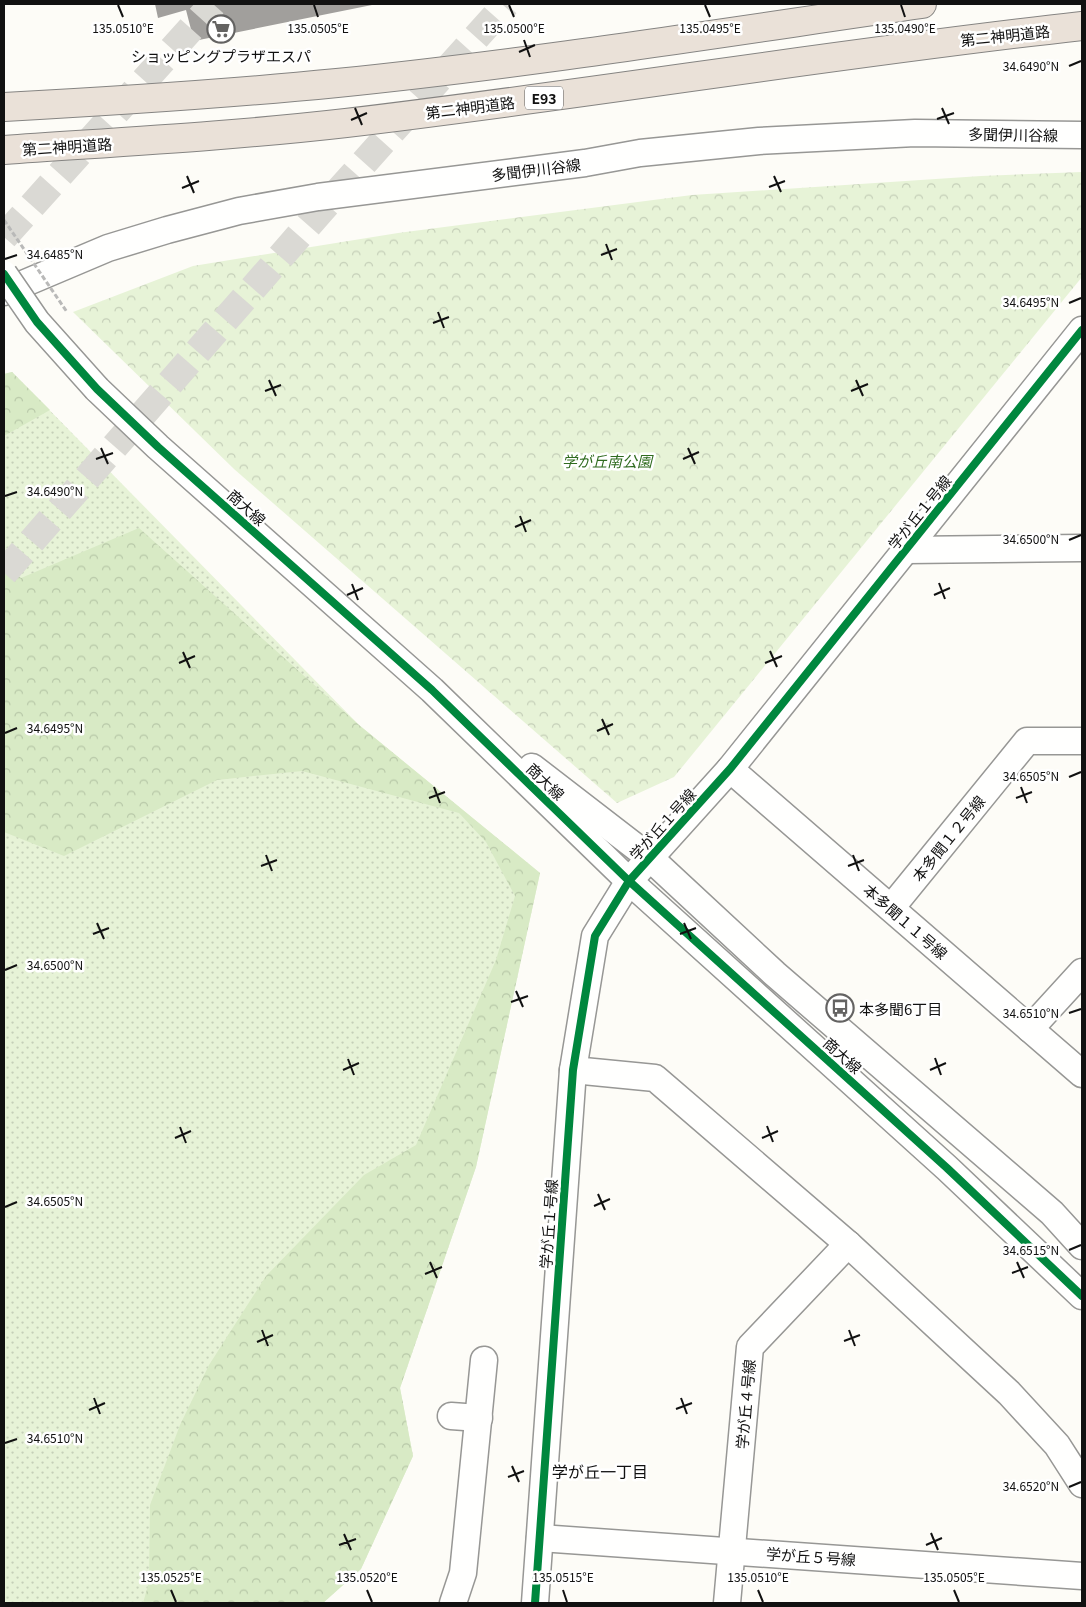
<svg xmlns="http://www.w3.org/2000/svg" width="1086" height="1607" font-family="Georgia,'Noto Sans JP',serif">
	<defs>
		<pattern id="grass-dots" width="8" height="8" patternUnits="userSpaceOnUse" patternTransform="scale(1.25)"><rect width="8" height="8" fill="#e7f3d7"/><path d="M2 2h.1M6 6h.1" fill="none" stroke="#c5cfb8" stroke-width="1.8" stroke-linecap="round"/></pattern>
		<pattern id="forest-crowns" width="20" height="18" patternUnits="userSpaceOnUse" patternTransform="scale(1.25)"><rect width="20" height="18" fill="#d8eac5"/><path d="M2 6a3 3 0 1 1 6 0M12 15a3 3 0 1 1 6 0" fill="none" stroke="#b8c8a8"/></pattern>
		<pattern id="park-crowns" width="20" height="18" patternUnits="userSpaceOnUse" patternTransform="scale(1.25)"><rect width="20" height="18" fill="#e7f3d7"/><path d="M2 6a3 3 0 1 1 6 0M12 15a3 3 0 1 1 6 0" fill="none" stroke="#c5cfb8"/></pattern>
	</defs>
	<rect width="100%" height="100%" fill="#fdfcf7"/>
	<!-- grass -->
	<path fill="url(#grass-dots)" d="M 12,372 L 359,725 L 540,873 L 476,1167 L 400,1388 L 413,1456 L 361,1569 L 323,1603 L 4,1603 L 4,374 Z"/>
	<!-- forest -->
	<g fill="url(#forest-crowns)">
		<path d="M 12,372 L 50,410 L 4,436 L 4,374 Z"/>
		<path d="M 139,528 L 359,725 L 540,873 L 476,1167 L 400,1388 L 413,1456 L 361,1569 L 323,1603 L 143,1603 L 149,1582 L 150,1505 L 180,1425 L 209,1365 L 266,1276 L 364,1175 L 416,1145 L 496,960 L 515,896 L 486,842 L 459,813 L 302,771 L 217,780 L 64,856 L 4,832 L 4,563 L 21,578 Z"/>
	</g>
	<!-- park -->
	<path fill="url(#park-crowns)" d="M 1082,172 L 1082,277 L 674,777 L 617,803 L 234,469 L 73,312 L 193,266 L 398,233 L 692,195 L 981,176 Z"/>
	<!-- building -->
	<path fill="#a19f9c" d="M 155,4 L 372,4 L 372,5 L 194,41 L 186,10 L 158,18 Z"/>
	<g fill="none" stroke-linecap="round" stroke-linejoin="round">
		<!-- highway-tunnel -->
		<g stroke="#dad9d4" stroke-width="28" stroke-dasharray="28 14" stroke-linecap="butt">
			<path d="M 4,237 L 213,4"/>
			<path d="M 4,573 L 318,214 L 506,4"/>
		</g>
		<!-- minor casing -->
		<g stroke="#979795" stroke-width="29">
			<g id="minor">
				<path d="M 4,292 L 108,248 L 167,230 L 239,211 L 318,197 L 585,163 L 640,153 L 759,141 L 915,133 L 1082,135"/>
				<path d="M 97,389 L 158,447 L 432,690 L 629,881 L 947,1168 L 1082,1296"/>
				<path d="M 906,550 L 1082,548"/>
				<path d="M 532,767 L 650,858 L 775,974 L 1052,1213 L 1082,1246"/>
				<path d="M 730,769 L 1082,1074"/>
				<path d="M 891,908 L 1027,741 L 1082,741"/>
				<path d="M 1030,1029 L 1082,972"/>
				<path d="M 573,1070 L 655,1078 L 848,1244 L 1009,1393 L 1057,1445 L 1082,1484"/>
				<path d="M 451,1416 L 479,1418"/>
				<path d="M 540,1538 L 1082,1576"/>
				<path d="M 453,1603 L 463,1573 L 484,1360"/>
				<path d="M 535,1603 L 573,1070 L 595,936 L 629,881 L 730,769 L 1082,330"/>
				<path d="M 727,1603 L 750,1347 L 848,1244"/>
			</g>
		</g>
		<!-- highway casing -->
		<g stroke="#858482" stroke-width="30">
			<g id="highway">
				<path d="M 4,107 C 115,101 226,94 337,83 C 533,63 727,32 922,4"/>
				<path d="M 4,150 C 118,142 233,136 346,123 C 592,94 836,53 1082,26"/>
			</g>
		</g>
		<!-- minor -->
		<use href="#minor" stroke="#fffffe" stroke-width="26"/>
		<!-- highway -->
		<use href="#highway" stroke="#eae1d8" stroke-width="28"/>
		<!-- minor-bridge casing -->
		<g stroke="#979795" stroke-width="29" stroke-linecap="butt">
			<path id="minor-bridge" d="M 4,274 L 37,322 L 97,389"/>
		</g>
		<!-- path-bridge -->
		<path stroke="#b9b9b8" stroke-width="3" stroke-dasharray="5 2.5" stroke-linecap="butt" d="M 4,220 L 67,312"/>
		<!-- minor-bridge -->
		<use href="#minor-bridge" stroke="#fffffe" stroke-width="26"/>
		<!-- cycleway casing -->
		<g stroke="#fff" stroke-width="11">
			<g id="cycleway">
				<path d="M 4,274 L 37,322 L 97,389 L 158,447 L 432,690 L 629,881 L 947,1168 L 1082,1296"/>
				<path d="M 535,1603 L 573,1070 L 595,936 L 629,881 L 730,769 L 1082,330"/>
			</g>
		</g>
		<!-- cycleway -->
		<use href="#cycleway" stroke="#00873e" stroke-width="8"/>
	</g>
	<!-- ticks -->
	<path fill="none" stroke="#111" stroke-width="2" d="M 118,5 L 123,17M 314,5 L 318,17M 509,5 L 514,17M 705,5 L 710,17M 901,5 L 905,17M 524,40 L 530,57M 519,52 L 535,45M 1069,66 L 1081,61M 355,108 L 362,125M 942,108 L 949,124M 937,119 L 954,113M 351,120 L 367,113M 187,176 L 194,193M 774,176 L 781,192M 769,187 L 785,181M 182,188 L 199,181M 606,244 L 612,260M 601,255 L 617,249M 5,259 L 17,255M 1069,303 L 1081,298M 438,312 L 444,328M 433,323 L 449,317M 269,380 L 276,396M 856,380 L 863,396M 265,391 L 281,385M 851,391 L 868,384M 101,448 L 108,464M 688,448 L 695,464M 96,459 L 113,453M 683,459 L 699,452M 5,496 L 17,492M 520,516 L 526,532M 515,527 L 531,520M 1069,540 L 1081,535M 939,583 L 945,599M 352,584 L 358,600M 347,595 L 363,588M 934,595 L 950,588M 770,651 L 777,667M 183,652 L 190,668M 179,663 L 195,656M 765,663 L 782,656M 602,719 L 609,735M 597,731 L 613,724M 5,733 L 17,728M 1069,777 L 1081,772M 434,787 L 440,803M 1021,787 L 1027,803M 429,798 L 445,792M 1016,798 L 1032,792M 266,855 L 272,871M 853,855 L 859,871M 261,866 L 277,860M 848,866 L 864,860M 97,923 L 104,939M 684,923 L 691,939M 93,934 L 109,928M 680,934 L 696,928M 5,970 L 17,965M 516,991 L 523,1007M 511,1002 L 528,996M 1069,1013 L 1081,1009M 935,1058 L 941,1075M 348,1059 L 354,1075M 343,1070 L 359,1063M 930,1070 L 946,1063M 767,1126 L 773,1142M 180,1127 L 186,1143M 175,1138 L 191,1131M 762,1138 L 778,1131M 598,1194 L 605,1210M 594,1206 L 610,1199M 5,1207 L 17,1202M 1069,1250 L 1081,1245M 430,1262 L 437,1278M 1017,1262 L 1024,1278M 1012,1273 L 1028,1267M 425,1274 L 442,1267M 262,1330 L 268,1346M 849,1330 L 855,1346M 844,1341 L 860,1335M 257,1342 L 273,1335M 94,1398 L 100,1414M 681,1398 L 687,1414M 676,1409 L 692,1403M 89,1410 L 105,1403M 5,1443 L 17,1439M 512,1466 L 519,1482M 508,1477 L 524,1471M 1069,1487 L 1081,1482M 931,1533 L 938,1550M 344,1534 L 351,1550M 339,1545 L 356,1539M 926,1545 L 942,1538M 171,1590 L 176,1602M 367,1590 L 372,1602M 563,1590 L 567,1602M 758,1590 L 763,1602M 954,1590 L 959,1602"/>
	<!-- icons -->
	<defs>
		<g id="supermarket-ring" transform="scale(1.4375)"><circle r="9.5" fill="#fff" stroke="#646362" stroke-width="1.5"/><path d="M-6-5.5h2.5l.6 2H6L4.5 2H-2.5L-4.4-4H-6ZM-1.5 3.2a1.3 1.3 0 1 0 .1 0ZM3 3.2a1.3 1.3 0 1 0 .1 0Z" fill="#646362"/></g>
		<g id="bus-ring" transform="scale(1.4375)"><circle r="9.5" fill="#fff" stroke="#646362" stroke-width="1.5"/><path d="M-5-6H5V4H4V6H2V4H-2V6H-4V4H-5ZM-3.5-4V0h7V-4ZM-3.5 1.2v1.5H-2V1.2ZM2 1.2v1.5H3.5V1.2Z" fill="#646362"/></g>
	</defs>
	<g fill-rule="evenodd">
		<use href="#supermarket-ring" x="221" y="29"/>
		<use href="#bus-ring" x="840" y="1008"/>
	</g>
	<g text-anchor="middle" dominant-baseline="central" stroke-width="5" stroke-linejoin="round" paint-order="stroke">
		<!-- shield labels -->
		<rect fill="#fff" stroke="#585858" stroke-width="1" x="525" y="86.5" width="38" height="23" rx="4"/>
		<g font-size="14" font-weight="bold" fill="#111">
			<text x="544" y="98">E93</text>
		</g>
		<!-- street labels -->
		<g font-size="15" fill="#111" stroke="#fff">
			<text transform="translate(1005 35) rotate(-6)">第二神明道路</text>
			<text transform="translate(470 107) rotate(-7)">第二神明道路</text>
			<text transform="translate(1013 134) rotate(1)">多聞伊川谷線</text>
			<text transform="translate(67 146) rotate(-4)">第二神明道路</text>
			<text transform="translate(536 169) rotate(-7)">多聞伊川谷線</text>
			<text transform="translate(247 507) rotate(42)">商大線</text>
			<text transform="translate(919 512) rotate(-51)">学が丘１号線</text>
			<text transform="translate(546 781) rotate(44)">商大線</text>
			<text transform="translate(662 824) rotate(-48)">学が丘１号線</text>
			<text transform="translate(948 838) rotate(-51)">本多聞１２号線</text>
			<text transform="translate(906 921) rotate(41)">本多聞１１号線</text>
			<text transform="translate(843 1055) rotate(42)">商大線</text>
			<text transform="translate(548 1224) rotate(-86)">学が丘１号線</text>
			<text transform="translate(745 1404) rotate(-85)">学が丘４号線</text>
			<text transform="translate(811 1556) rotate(4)">学が丘５号線</text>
		</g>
		<!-- poi labels -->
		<g font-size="15" fill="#111" stroke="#fff">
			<text x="221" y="55">ショッピングプラザエスパ</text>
			<text x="859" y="1008" text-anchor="start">本多聞6丁目</text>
		</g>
		<!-- park labels -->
		<g font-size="15" font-style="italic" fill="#2f6b1f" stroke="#fff">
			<text x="607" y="460">学が丘南公園</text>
		</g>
		<!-- neighbourhood labels -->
		<g font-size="16" fill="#111" stroke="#fff">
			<text x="600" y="1471">学が丘一丁目</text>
		</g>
	</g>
	<g font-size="12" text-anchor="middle" fill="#111" stroke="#fff" stroke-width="5" stroke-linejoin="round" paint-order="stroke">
		<text x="123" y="33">135.0510°E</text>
		<text x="318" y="33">135.0505°E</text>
		<text x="514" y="33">135.0500°E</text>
		<text x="710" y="33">135.0495°E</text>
		<text x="905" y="33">135.0490°E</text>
		<text x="1031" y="71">34.6490°N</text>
		<text x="55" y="259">34.6485°N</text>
		<text x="1031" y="307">34.6495°N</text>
		<text x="55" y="496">34.6490°N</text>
		<text x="1031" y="544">34.6500°N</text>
		<text x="55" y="733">34.6495°N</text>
		<text x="1031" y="781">34.6505°N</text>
		<text x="55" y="970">34.6500°N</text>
		<text x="1031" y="1018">34.6510°N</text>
		<text x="55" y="1206">34.6505°N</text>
		<text x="1031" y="1255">34.6515°N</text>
		<text x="55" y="1443">34.6510°N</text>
		<text x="1031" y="1491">34.6520°N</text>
		<text x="171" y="1582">135.0525°E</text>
		<text x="367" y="1582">135.0520°E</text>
		<text x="563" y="1582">135.0515°E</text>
		<text x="758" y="1582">135.0510°E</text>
		<text x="954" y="1582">135.0505°E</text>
	</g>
	<!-- border -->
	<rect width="1086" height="1607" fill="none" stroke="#111111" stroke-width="10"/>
</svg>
